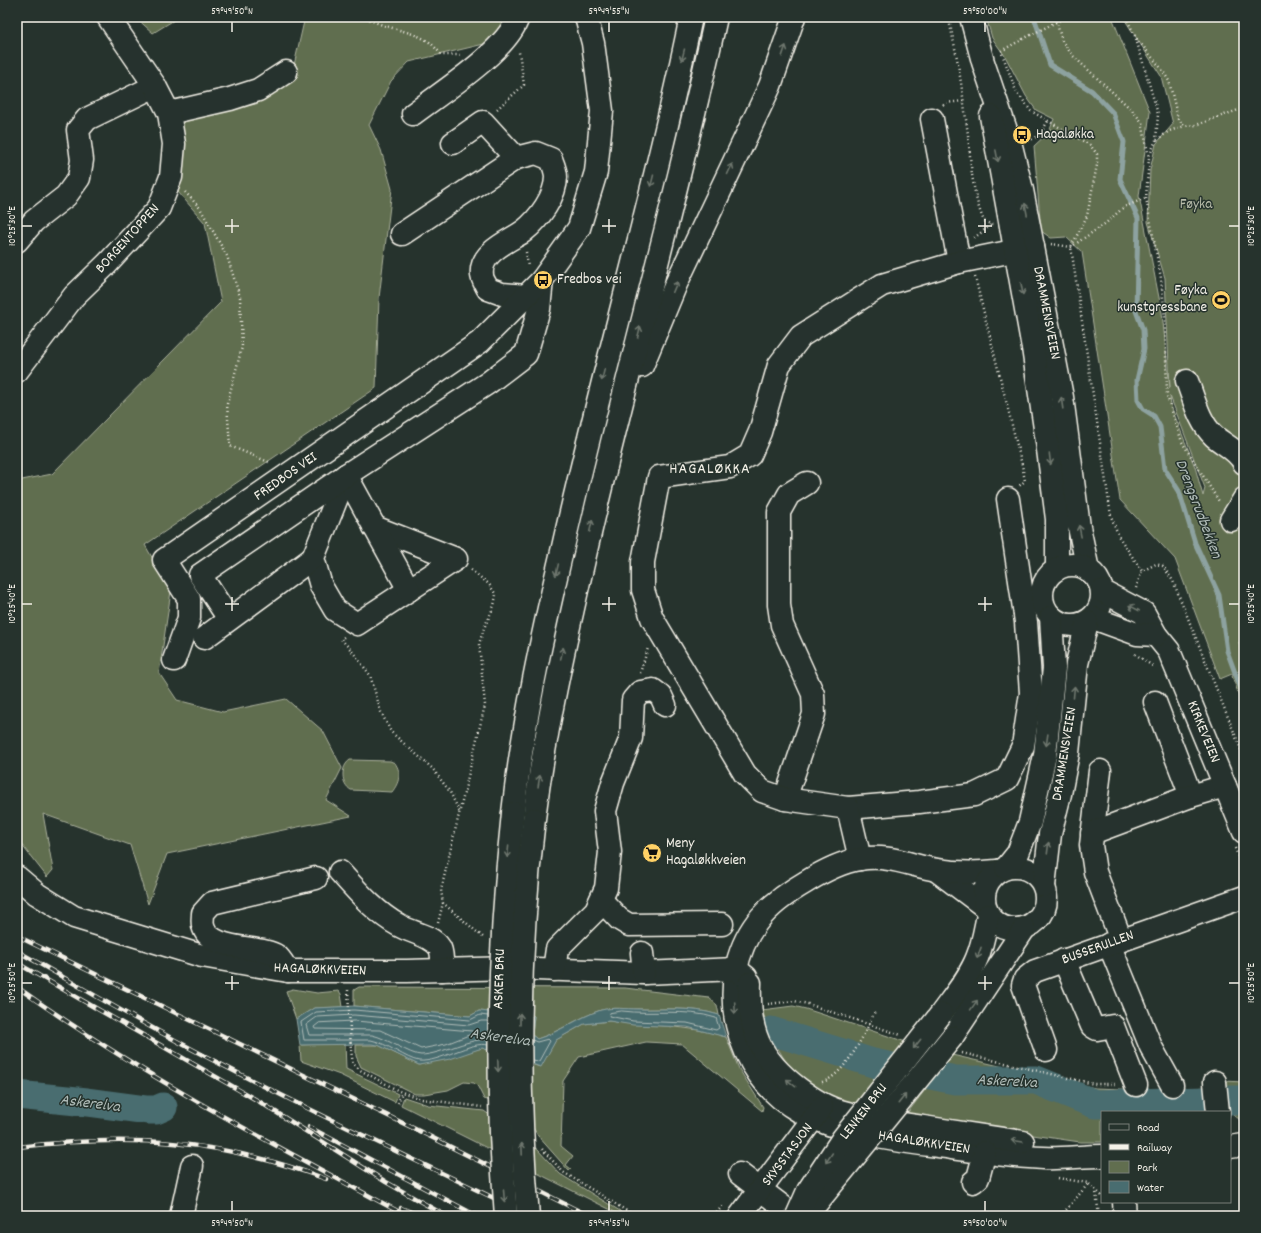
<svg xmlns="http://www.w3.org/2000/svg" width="1261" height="1233" font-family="Dekko,sans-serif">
	<rect width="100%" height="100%" fill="#26332d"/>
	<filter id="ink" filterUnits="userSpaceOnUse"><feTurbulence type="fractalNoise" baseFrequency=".025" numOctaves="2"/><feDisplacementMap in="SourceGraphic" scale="8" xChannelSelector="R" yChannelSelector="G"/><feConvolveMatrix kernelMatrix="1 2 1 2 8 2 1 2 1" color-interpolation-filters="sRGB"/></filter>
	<g filter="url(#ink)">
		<!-- green -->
		<g fill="#616e4f" stroke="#aab09c" fill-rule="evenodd">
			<path d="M 135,17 L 179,17 L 153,33 Z"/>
			<path d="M 305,17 L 510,17 L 488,43 L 409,62 L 391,81 L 369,125 L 381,150 L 392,189 L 379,298 L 376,388 L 145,545 L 171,591 L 159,673 L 177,700 L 223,712 L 286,699 L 323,731 L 342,768 L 326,800 L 351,816 L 167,854 L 148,904 L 130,845 L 43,814 L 53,870 L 47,877 L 17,839 L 17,481 L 52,474 L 221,302 L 205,223 L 178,192 L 181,118 L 256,104 L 290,83 Z"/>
			<path d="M 986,17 L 1112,17 L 1150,112 L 1139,196 L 1162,313 L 1170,388 L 1165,278 L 1148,222 L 1150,170 L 1156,144 L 1173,124 L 1161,76 L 1123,17 L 1244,17 L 1244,655 L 1239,642 L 1244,669 L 1220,679 L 1175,559 L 1120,500 L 1082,252 L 1066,237 L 1051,238 L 1041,231 L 1034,146 L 1049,132 L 1054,119 L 1036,110 L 1026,96 L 1005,56 L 992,38 ZM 1170,396 L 1205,488 L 1203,496 L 1195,467 L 1171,406 Z"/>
			<path d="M 1244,671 L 1244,709 L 1232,676 Z"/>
			<path d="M 350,760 L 390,761 L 395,763 C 402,773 399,783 392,792 L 351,790 C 341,784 340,767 350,760 Z"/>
			<path d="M 359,987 L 625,988 L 709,998 L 717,1005 L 719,1015 C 688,1006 668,1010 638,1009 C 625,1009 614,1007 601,1010 C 579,1017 559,1032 537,1039 L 532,1035 L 534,1016 L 479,1011 L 470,1016 L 354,1006 L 354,990 Z"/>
			<path d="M 293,989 L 317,993 L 339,991 L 341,994 L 343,1007 L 314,1008 L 296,1019 L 286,991 Z"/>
			<path d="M 793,1006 L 806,1009 L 909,1043 L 859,1106 C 846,1102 827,1098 815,1091 C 786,1071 773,1042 762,1010 Z"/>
			<path d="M 609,1021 C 648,1027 688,1024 726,1037 L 739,1069 L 763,1107 L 762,1111 L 682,1044 L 646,1042 L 579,1057 L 563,1081 L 561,1146 L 573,1156 L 566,1165 L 571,1169 L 569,1171 L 538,1136 L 526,1115 L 510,1106 L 484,1099 L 478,1087 L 474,1083 L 464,1082 L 448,1090 L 424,1094 L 415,1094 L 361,1067 L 356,1056 L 356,1045 L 378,1045 L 419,1065 L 482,1048 L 540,1067 L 556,1040 L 584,1024 Z"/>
			<path d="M 345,1043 L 346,1069 L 398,1094 L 395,1102 L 340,1075 L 301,1061 L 300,1045 Z"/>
			<path d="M 952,1055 L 1095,1088 L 1147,1090 L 1209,1087 L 1211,1112 L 1102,1112 L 1102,1142 L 1080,1142 L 905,1116 Z"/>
			<path d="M 1224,1081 L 1244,1082 L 1244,1120 L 1240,1120 L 1226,1108 Z"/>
			<path d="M 404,1097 L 428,1105 L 484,1111 L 538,1150 L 560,1174 L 620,1211 L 623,1216 L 401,1105 Z"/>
		</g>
		<!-- water -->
		<path fill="#496d70" stroke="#8da2a0" d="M 354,1006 L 470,1016 L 479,1011 L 534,1016 L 532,1035 L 537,1039 C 560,1032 579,1017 601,1010 C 614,1007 625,1009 638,1009 C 668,1010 689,1006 719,1015 L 726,1037 L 687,1027 L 633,1025 L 609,1021 L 584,1024 L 556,1040 L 541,1067 L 482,1048 L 450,1059 L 419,1065 L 378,1045 L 371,1044 L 300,1045 L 296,1019 L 314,1008 Z"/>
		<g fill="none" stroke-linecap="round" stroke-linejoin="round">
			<!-- shore -->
			<g stroke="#b0bcb8" stroke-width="1">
				<path d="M 622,1011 C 653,1015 685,1008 716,1018 L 719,1028 L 716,1030 L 687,1023 L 633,1021 L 609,1016 L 610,1013 Z"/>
				<path d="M 355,1021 L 472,1031 L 474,1033 L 446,1044 L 421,1049 L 380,1030 L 315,1029 L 314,1027 L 319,1023 Z"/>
				<path d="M 488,1040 C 474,1036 440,1055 421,1055 C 410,1055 387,1038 372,1035 L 309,1035 L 306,1025 L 317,1017 L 354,1015 L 469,1025 L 481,1021 L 488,1021"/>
				<path d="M 488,1045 C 472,1040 439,1063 419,1061 C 406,1059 387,1043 371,1040 L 304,1040 L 301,1022 L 316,1012 L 354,1010 L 470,1020 L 480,1015 L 488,1016"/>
				<path d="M 532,1060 L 539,1061 L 550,1041 L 548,1039 L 537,1042 L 532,1040"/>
			</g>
			<!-- stream -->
			<path stroke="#8da2a0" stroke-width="5" d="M 1034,17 L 1050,65 L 1092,91 L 1113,113 L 1124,142 L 1120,179 L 1138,218 L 1136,311 L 1143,330 L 1144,349 L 1137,380 L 1138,400 L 1143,409 L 1154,416 L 1160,427 L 1165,469 L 1179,491 L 1195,543 L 1219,595 L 1227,651 L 1244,697"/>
			<!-- river -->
			<g stroke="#496d70" stroke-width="29">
				<path d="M 771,1031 L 846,1054"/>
				<path d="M 854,1057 L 873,1063 L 955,1080 L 1036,1080 L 1095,1104 L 1207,1101"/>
				<path d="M 17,1095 L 87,1102 L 147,1110 L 156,1110 L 163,1107"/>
				<path d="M 1228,1100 L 1244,1100"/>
			</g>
			<!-- minor casing -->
			<g stroke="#f4f1e8" stroke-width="25">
				<g id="minor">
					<path d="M 169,113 L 230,99 L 258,90 L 286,72"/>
					<path d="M 413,114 C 442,92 508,50 518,17"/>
					<path d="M 932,119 L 959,262"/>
					<path d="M 453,143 L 483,122 L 516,158"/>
					<path d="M 402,234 L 516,158 L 536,153 L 551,159 C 553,164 556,171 556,177 C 556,196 539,219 524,231 C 510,241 479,252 482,275 C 482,279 486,285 488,289 L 502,294 L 526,296"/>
					<path d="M 17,241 L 34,221 L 66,196 L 79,178 L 82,160 L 78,130 L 87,119 L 155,86"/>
					<path d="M 17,371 L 74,296 L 107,264 L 159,208 L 171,177 L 174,144 L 169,113 L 155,86 L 108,17"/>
					<path d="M 1187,381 C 1194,399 1199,422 1214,436 C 1224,445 1238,450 1244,463"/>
					<path d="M 346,475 L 313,558 L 321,586 L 335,610 L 357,624 L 456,559 L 374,527"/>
					<path d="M 346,475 L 409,590"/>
					<path d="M 1231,520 L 1244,499"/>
					<path d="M 229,619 L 200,575 L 346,475 L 488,383 L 526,354 L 539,309 L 542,280"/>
					<path d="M 204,638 L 313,558"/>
					<path d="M 174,660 L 189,618 L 189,599 L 164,560 L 480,342 L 542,280 L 579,228 L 596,172 L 602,111 L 593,43 L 586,17"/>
					<path d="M 1155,702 L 1191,796"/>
					<path d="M 1100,771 L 1091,845 L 1095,872 L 1121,940"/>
					<path d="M 785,799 L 814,714 L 813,694 L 782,625 L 779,605 L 779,512 L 789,494 L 807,483"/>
					<path d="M 848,808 L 919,802 L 974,795 L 1007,779 L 1023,746 L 1031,693 L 1026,622 L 1008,499"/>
					<path d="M 1092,833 L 1191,796 L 1225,786"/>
					<path d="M 860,859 L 848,808 L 785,799 L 762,791 L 745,774 L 652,618 L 643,590 L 643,562 L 659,477 L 730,467 L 750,455 L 760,432 L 779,365 L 801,336 L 882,285 L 959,262 L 1033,247"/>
					<path d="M 936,870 L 985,907"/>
					<path d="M 997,871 C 977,873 957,873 938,870 C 911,866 890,854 860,859 C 841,862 822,872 806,882 C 787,893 770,905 757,922 C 712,982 735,1075 799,1111 C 845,1136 901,1141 952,1148 C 982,1152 1013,1157 1043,1158 C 1062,1159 1082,1156 1102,1156"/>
					<path d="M 340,872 C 358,892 376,913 400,926 C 412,933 432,935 440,948 C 443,955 442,963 442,970"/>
					<path d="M 17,877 L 37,894 L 74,917 L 202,956 L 288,971 L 407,971 L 509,968 L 644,973 L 736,969 L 746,977"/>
					<path d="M 601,900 L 619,919 L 629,925 L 722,924"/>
					<path d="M 1109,944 L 1151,1047 L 1172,1085"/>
					<path d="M 642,953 L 644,973"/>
					<path d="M 1064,960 L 1092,1026 L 1097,1029 L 1113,1026 L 1136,1085"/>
					<path d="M 554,970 L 557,949 L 596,910 L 606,888 L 610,852 L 605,811 L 613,783 L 631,738 L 633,700 L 640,692 L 653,690 L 661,696 L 665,705"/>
					<path d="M 288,971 C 285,967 281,959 277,956 C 261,945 208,952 203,925 C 202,922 203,917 203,913 L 212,903 L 316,878"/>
					<path d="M 750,983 C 748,1031 759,1058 798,1088 C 810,1097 824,1107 840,1111 C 867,1119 896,1123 923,1127 C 956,1132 989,1137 1023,1142"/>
					<path d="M 1046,1050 L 1023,985 L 1025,979 L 1035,971 L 1244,897"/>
					<path d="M 1215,1082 L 1218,1112"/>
					<path d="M 1230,1147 L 1244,1145"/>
					<path d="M 740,1174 L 795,1216"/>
					<path d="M 973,1182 L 978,1178 L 985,1152"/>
					<path d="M 1124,1202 L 1125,1216"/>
					<path d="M 181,1216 L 192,1166"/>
					<path d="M 740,1216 L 822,1107"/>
				</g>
			</g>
			<!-- major casing -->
			<g stroke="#f4f1e8" stroke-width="25">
				<g id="major">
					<path d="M 971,17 L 983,62 L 1010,142 L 1022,190 L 1062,397 L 1079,527 L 1088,570"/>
					<path d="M 991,116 L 1033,348 L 1047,442 L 1057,519 L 1057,569"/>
					<circle cx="1072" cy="595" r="30"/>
					<path d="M 1102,591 L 1144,613 L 1156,635 L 1169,651 L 1244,832"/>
					<path d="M 1093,618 L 1137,634 L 1156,635"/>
					<circle cx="1015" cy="898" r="31"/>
					<path d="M 1006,868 L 1018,853 L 1030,822 L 1045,755 L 1054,668 L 1051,617"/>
					<path d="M 1044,886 L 1050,834 L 1060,794 L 1068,753 L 1077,664 L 1087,622"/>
					<path d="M 941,1014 C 954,996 969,978 977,958 C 983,944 985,929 988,915"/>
					<path d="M 952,1037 L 1024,929"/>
				</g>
			</g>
			<!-- highway casing -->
			<g stroke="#f4f1e8" stroke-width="25">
				<g id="highway">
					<path d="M 642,366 L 676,284 L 770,86 L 794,17"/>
					<path d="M 513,813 C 523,723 542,636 563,547 C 603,370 654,195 691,17"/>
					<path d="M 534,819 C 545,730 565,643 585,555 C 626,375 677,198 716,17"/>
				</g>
			</g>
			<!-- path -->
			<g stroke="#f4f1e8" stroke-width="2.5" stroke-dasharray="1 3" stroke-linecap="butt">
				<path d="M 366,17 C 384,29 407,29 426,40 C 432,43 437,50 442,55 L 460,55"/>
				<path d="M 948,17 C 958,56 963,95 968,135 C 971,164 972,194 984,221 L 992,225"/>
				<path d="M 1055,17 L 1062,41 L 1073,56 L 1132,110 L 1142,122 L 1149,158 L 1146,198 L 1161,278 L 1165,318 L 1167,396 L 1182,442 L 1220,503"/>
				<path d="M 1126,17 L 1136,38 L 1161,68 L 1169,81 L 1178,119 L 1185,126 L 1196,125 L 1244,108"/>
				<path d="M 1023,39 L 1001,51 L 1016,91 L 1031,111 L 1090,145 L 1097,154 L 1097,165 L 1087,216 L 1071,247 L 1111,516 L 1119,537 L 1142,571"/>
				<path d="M 1136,39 L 1158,114 L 1156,140 L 1149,157"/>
				<path d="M 943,105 L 945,103 L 964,101"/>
				<path d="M 497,109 L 524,85 L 519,52"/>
				<path d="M 1157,140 L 1169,131 L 1185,126"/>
				<path d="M 1028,141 L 1039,136 L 1048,121"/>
				<path d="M 185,192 L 200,208 L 227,256 L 240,297 L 242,347 L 227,404 L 230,446 L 271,463"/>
				<path d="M 974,238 L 991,225"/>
				<path d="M 1051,244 L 1071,247 L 1106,223 L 1124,207 L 1146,198"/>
				<path d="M 526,252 L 528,267"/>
				<path d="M 975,277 L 1022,465 L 1025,481 L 1019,486"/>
				<path d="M 471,570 L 489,584 L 496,595 L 494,606 L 484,628 L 479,644 L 485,705 L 441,890 L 443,903 L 484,938"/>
				<path d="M 1136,588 L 1142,571 L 1156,564 L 1163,566 L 1173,581 L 1244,757"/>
				<path d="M 344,637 L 341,639 L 352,651 L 370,675 L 381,712 L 391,732 L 432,768 L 450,792 L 460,813"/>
				<path d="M 1135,654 L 1154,667"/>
				<path d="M 640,673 L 648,648"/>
				<path d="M 1235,848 L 1244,872"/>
				<path d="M 438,923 L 443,903"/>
				<path d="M 348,990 L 351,1050 L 353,1064 L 360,1070 L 399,1091 L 421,1099 L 482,1107"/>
				<path d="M 768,1004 L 794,1001 L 808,1004 L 901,1035"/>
				<path d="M 962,1053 L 1094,1084 L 1115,1084"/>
				<path d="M 822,1082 C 845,1076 866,1032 875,1011"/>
				<path d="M 398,1103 L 402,1092"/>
				<path d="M 542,1149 L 563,1172 L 635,1216"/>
				<path d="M 1058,1178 L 1088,1183 L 1102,1196"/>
				<path d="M 1096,1193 L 1099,1216"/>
				<path d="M 714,1216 L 724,1204"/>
				<path d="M 1061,1216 L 1088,1184"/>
			</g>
			<!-- minor -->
			<use href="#minor" stroke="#26332d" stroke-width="22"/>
			<!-- major -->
			<use href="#major" stroke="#26332d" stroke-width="22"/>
			<!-- highway -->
			<use href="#highway" stroke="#26332d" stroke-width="22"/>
			<!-- rail casing -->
			<g stroke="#f4f1e8" stroke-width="4.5">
				<g id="rail">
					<path d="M 17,936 L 413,1128 L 589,1216"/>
					<path d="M 17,951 C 69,980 120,1011 173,1039 C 290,1102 411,1158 531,1216"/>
					<path d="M 17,963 L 260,1102 L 386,1182 L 446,1216"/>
					<path d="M 17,987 C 140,1075 274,1145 407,1216"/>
					<path d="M 309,1127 L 477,1216"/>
					<path d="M 17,1147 C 131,1134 218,1139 326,1179"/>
					<path d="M 401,1208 L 421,1216"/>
				</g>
			</g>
			<!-- rail -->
			<use href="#rail" stroke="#26332d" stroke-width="3" stroke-dasharray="9" stroke-linecap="butt"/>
			<!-- major-bridge casing -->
			<g stroke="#f4f1e8" stroke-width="25" stroke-linecap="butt">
				<g id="major-bridge">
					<path d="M 811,1210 L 952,1037"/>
					<path d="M 797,1216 L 808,1191 L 843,1138 L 941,1014"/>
				</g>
			</g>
			<!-- highway-bridge casing -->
			<g stroke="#f4f1e8" stroke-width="25" stroke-linecap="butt">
				<g id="highway-bridge">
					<path d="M 506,1216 C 495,1081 498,948 513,813"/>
					<path d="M 528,1216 C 516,1083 518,951 534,819"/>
				</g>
			</g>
			<!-- path-bridge -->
			<path stroke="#f4f1e8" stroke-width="2.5" stroke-dasharray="1 3" stroke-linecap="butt" d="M 1023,39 L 1066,17"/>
			<!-- major-bridge -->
			<use href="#major-bridge" stroke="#26332d" stroke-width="22"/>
			<!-- highway-bridge -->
			<use href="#highway-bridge" stroke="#26332d" stroke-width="22"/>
		</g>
		<!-- one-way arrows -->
		<defs><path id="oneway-shaft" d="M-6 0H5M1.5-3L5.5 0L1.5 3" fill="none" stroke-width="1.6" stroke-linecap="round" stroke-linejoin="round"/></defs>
		<g stroke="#6e766e">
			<use href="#oneway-shaft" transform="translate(784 51) rotate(-71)"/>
			<use href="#oneway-shaft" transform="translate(683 55) rotate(104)"/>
			<use href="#oneway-shaft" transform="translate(997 156) rotate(79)"/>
			<use href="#oneway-shaft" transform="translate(730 169) rotate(-65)"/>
			<use href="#oneway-shaft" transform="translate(652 181) rotate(104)"/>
			<use href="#oneway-shaft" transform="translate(1026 209) rotate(-101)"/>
			<use href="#oneway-shaft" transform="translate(675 287) rotate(-67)"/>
			<use href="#oneway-shaft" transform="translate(1022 289) rotate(80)"/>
			<use href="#oneway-shaft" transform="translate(639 332) rotate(-76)"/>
			<use href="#oneway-shaft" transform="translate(603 375) rotate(104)"/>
			<use href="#oneway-shaft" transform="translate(1062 403) rotate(-98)"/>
			<use href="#oneway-shaft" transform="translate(1050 459) rotate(83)"/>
			<use href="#oneway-shaft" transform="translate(591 526) rotate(-77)"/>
			<use href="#oneway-shaft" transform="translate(1080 531) rotate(-101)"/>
			<use href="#oneway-shaft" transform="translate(557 570) rotate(103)"/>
			<use href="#oneway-shaft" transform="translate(1134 608) rotate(-152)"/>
			<use href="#oneway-shaft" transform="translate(562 653) rotate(-77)"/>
			<use href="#oneway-shaft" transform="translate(1074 692) rotate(-85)"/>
			<use href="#oneway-shaft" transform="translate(1047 740) rotate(98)"/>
			<use href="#oneway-shaft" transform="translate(539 781) rotate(-81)"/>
			<use href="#oneway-shaft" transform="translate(1048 848) rotate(-83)"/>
			<use href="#oneway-shaft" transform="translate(508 852) rotate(96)"/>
			<use href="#oneway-shaft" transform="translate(979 953) rotate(110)"/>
			<use href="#oneway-shaft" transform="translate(974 1005) rotate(-55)"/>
			<use href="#oneway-shaft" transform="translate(735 1008) rotate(87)"/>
			<use href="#oneway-shaft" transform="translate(520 1019) rotate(-90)"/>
			<use href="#oneway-shaft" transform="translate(917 1044) rotate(128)"/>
			<use href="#oneway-shaft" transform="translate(498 1066) rotate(88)"/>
			<use href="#oneway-shaft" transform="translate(791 1083) rotate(-141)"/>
			<use href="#oneway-shaft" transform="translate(902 1099) rotate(-51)"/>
			<use href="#oneway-shaft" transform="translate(1017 1141) rotate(-171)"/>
			<use href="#oneway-shaft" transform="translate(522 1149) rotate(-92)"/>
			<use href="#oneway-shaft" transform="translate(829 1158) rotate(124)"/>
			<use href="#oneway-shaft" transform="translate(504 1196) rotate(85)"/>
		</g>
	</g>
	<!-- ticks -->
	<path fill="none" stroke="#f4f1e8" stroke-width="1.5" d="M 232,22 L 232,32M 609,22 L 609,32M 985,22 L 985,32M 232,219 L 232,233M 609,219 L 609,233M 985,219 L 985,233M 22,226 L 32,226M 225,226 L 239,226M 602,226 L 616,226M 978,226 L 992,226M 1229,226 L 1239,226M 232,597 L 232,611M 609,597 L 609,611M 985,597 L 985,611M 22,604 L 32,604M 225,604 L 239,604M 602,604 L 616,604M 978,604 L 992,604M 1229,604 L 1239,604M 232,976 L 232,990M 609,976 L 609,990M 985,976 L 985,990M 22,983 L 32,983M 225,983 L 239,983M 602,983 L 616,983M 978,983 L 992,983M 1229,983 L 1239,983M 232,1201 L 232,1211M 609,1201 L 609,1211M 985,1201 L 985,1211"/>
	<!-- icons -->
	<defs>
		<g id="bus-disc" transform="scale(1)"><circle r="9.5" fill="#ffd166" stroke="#26332d"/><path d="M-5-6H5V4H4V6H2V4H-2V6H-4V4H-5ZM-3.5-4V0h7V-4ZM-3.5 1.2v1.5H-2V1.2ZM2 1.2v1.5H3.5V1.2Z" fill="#111"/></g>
		<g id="stadium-disc" transform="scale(1)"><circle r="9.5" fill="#ffd166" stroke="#26332d"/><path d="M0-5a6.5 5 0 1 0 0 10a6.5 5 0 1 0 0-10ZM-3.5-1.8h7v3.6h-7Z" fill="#111"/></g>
		<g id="supermarket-disc" transform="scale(1)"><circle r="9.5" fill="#ffd166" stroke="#26332d"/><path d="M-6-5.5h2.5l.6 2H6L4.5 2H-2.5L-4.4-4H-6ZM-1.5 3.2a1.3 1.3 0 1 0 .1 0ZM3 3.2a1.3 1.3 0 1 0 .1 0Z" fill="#111"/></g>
	</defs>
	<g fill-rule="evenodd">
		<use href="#bus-disc" x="1022" y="135"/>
		<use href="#bus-disc" x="543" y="280"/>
		<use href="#stadium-disc" x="1221" y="300"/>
		<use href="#supermarket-disc" x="652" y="853"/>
	</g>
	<g text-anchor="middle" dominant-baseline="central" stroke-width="3" stroke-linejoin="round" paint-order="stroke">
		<!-- poi labels -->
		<g font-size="15" fill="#f4f1e8" stroke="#26332d" text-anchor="start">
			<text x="1036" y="135">Hagaløkka</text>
			<text x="557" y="280">Fredbos vei</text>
			<text x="1207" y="291" text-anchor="end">Føyka<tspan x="1207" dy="17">kunstgressbane</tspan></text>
			<text x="666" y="844">Meny<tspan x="666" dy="17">Hagaløkkveien</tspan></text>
		</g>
		<!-- park labels -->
		<g font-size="15" fill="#b9bdab" stroke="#26332d">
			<text x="1196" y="205">Føyka</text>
		</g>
		<!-- street labels -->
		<g font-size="15" fill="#f4f1e8" stroke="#26332d">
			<text transform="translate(128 239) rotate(-48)">BORGENTOPPEN</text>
			<text transform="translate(1046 313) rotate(79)">DRAMMENSVEIEN</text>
			<text transform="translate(286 477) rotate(-35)">FREDBOS VEI</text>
			<text transform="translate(1203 732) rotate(68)">KIRKEVEIEN</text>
			<text transform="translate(1065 754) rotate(-81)">DRAMMENSVEIEN</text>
			<text transform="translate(1098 948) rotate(-20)">BUSSERULLEN</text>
			<text transform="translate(320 970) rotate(2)">HAGALØKKVEIEN</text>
			<text transform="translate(500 979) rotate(-88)">ASKER BRU</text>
			<text transform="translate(864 1112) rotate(-52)">LENKEN BRU</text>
			<text transform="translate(924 1143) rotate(9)">HAGALØKKVEIEN</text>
			<text transform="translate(788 1155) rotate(-53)">SKYSSTASJON</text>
		</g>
		<!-- neighbourhood labels -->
		<g font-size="16" letter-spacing="1" fill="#f4f1e8" stroke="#26332d">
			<text x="710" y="469">HAGALØKKA</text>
		</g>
		<!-- water labels -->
		<g font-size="16" font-style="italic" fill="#b0bcb8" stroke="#26332d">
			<text transform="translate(1198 509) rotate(69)">Drengsrudbekken</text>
			<text transform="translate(500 1038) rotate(8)">Askerelva</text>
			<text transform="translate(1007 1082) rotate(3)">Askerelva</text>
			<text transform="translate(90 1104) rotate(7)">Askerelva</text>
		</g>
	</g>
	<!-- margin -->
	<rect width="1261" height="1233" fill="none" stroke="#26332d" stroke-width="44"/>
	<!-- legend -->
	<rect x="1101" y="1111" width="130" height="92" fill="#26332d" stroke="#787f78"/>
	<rect x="1109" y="1124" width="20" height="6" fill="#26332d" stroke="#787f78"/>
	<text x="1137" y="1131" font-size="12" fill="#f4f1e8">Road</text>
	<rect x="1109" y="1144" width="20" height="6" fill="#f4f1e8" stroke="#787f78"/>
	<text x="1137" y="1151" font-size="12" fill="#f4f1e8">Railway</text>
	<rect x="1109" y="1161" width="20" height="12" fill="#616e4f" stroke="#787f78"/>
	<text x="1137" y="1171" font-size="12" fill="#f4f1e8">Park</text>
	<rect x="1109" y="1181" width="20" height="12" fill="#496d70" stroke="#787f78"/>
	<text x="1137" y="1191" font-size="12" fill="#f4f1e8">Water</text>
	<rect x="22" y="22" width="1217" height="1189" fill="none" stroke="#f4f1e8" stroke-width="1.5"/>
	<g font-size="10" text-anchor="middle" fill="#f4f1e8">
		<text x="232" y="14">59°49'50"N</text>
		<text x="609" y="14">59°49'55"N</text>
		<text x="985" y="14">59°50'00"N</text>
		<text transform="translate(1250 226) rotate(-90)" y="4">10°25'30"E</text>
		<text transform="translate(11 226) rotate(-90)" y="4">10°25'30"E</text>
		<text transform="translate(1250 604) rotate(-90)" y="4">10°25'40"E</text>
		<text transform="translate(11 604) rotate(-90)" y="4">10°25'40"E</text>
		<text transform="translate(11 983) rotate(-90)" y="4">10°25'50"E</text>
		<text transform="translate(1250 983) rotate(-90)" y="4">10°25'50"E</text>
		<text x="232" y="1226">59°49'50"N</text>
		<text x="609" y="1226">59°49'55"N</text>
		<text x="985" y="1226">59°50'00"N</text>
	</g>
</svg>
